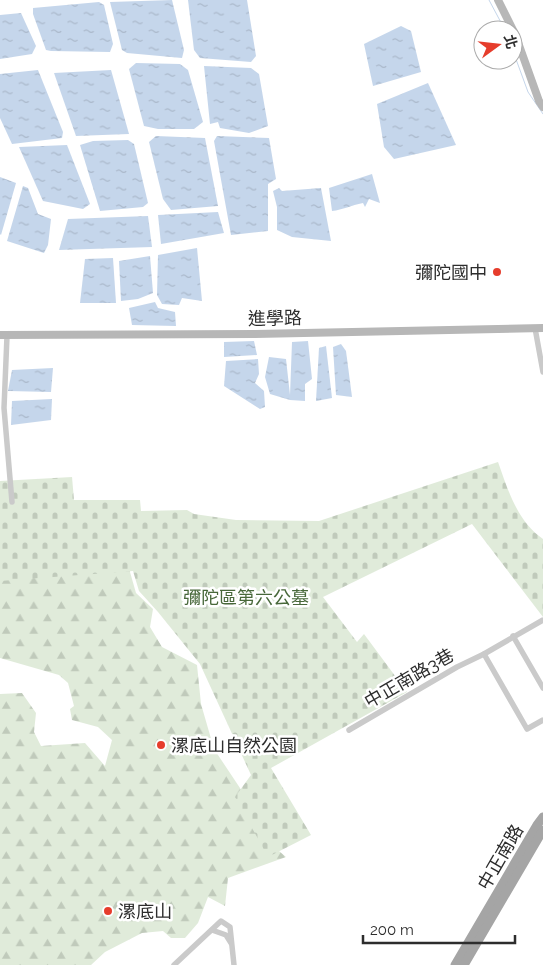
<svg xmlns="http://www.w3.org/2000/svg" width="543" height="965" font-family="Raleway,'Noto Sans TC',sans-serif">
	<defs>
		<pattern id="forest-firs" width="22" height="20" patternUnits="userSpaceOnUse" patternTransform="scale(1.25)"><rect width="22" height="20" fill="#e0ebda"/><path d="M5 1l3.5 6h-7zM16 11l3.5 6h-7z" fill="#c0cabb"/></pattern>
		<pattern id="cemetery-stones" width="16" height="16" patternUnits="userSpaceOnUse" patternTransform="scale(1.25)"><rect width="16" height="16" fill="#e0ebda"/><path d="M2 7V4a2 2 0 0 1 4 0v3zM10 15v-3a2 2 0 0 1 4 0v3z" fill="#c0cabb"/></pattern>
		<pattern id="water-ripples" width="26" height="14" patternUnits="userSpaceOnUse" patternTransform="scale(1.25)"><rect width="26" height="14" fill="#c5d6eb"/><path d="M2 4q2-2 4 0t4 0M15 11q2-2 4 0t4 0" fill="none" stroke="#aab8ca"/></pattern>
	</defs>
	<rect width="100%" height="100%" fill="#fff"/>
	<!-- forest -->
	<path fill="url(#forest-firs)" d="M 135,540 L 130,572 L 136,593 L 153,609 L 150,627 L 162,647 L 197,665 L 201,704 L 214,749 L 240,788 L 256,818 L 253,829 L 286,857 L 228,878 L 225,906 L 208,897 L 198,923 L 185,938 L 171,938 L 163,931 L 142,933 L 105,952 L 91,965 L 0,965 L 0,694 L 22,693 L 36,713 L 34,732 L 41,746 L 85,743 L 105,766 L 112,740 L 98,727 L 72,720 L 70,709 L 74,706 L 68,683 L 59,675 L 0,658 L 0,564 Z"/>
	<!-- cemetery -->
	<path fill="url(#cemetery-stones)" d="M 498,462 C 508,490 517,521 543,539 L 543,617 L 472,524 L 323,597 L 357,642 L 364,634 L 407,692 L 271,768 L 311,835 L 268,857 L 235,797 L 251,775 L 200,664 L 158,612 L 139,591 L 133,571 L 0,581 L 0,481 L 72,477 L 74,500 L 140,500 L 141,511 L 187,510 L 194,514 L 236,520 L 319,521 Z"/>
	<!-- water -->
	<g fill="url(#water-ripples)">
		<path d="M 172,0 L 184,50 L 182,58 L 127,53 L 122,50 L 110,2 Z"/>
		<path d="M 188,0 L 247,0 L 256,56 L 251,62 L 200,58 L 194,50 Z"/>
		<path d="M 99,2 L 104,5 L 113,44 L 110,52 L 51,51 L 46,50 L 33,14 L 33,8 Z"/>
		<path d="M 21,13 L 36,46 L 32,54 L 0,59 L 0,15 Z"/>
		<path d="M 401,26 L 411,31 L 421,72 L 373,86 L 364,44 Z"/>
		<path d="M 136,63 L 180,64 L 188,70 L 203,122 L 194,129 L 158,129 L 144,126 L 129,69 Z"/>
		<path d="M 204,66 L 251,68 L 259,74 L 268,126 L 249,133 L 220,128 L 218,122 L 210,124 Z"/>
		<path d="M 38,70 L 63,132 L 62,138 L 12,144 L 0,118 L 0,74 Z"/>
		<path d="M 111,70 L 129,134 L 76,136 L 54,73 Z"/>
		<path d="M 428,83 L 456,145 L 394,159 L 384,147 L 377,104 Z"/>
		<path d="M 156,136 L 205,138 L 218,206 L 171,210 L 163,199 L 149,142 Z"/>
		<path d="M 217,136 L 269,138 L 276,179 L 268,184 L 268,231 L 231,235 L 214,141 Z"/>
		<path d="M 128,140 L 134,144 L 148,203 L 143,207 L 100,211 L 80,145 L 93,141 Z"/>
		<path d="M 67,145 L 90,204 L 83,209 L 43,201 L 19,147 Z"/>
		<path d="M 372,174 L 380,203 L 369,199 L 365,207 L 363,203 C 351,205 343,210 332,211 L 329,188 Z"/>
		<path d="M 0,177 L 16,183 L 1,235 L 0,234 Z"/>
		<path d="M 23,186 L 28,188 L 38,214 L 51,219 L 48,245 L 44,253 L 7,241 Z"/>
		<path d="M 279,188 L 282,191 L 321,188 L 331,241 L 292,237 L 277,230 L 277,207 L 273,191 Z"/>
		<path d="M 218,212 L 224,233 L 161,244 L 158,215 Z"/>
		<path d="M 148,216 L 152,247 L 59,250 L 68,219 Z"/>
		<path d="M 197,248 L 202,301 L 182,298 L 179,305 L 162,304 L 157,295 L 158,255 Z"/>
		<path d="M 150,256 L 153,293 L 138,299 L 121,301 L 119,261 Z"/>
		<path d="M 113,258 L 116,303 L 80,303 L 85,259 Z"/>
		<path d="M 155,302 L 158,308 L 175,312 L 176,326 L 132,325 L 129,308 Z"/>
		<path d="M 254,341 L 257,355 L 224,357 L 224,342 Z"/>
		<path d="M 308,341 L 312,379 L 305,384 L 305,401 L 290,400 L 270,394 L 265,377 L 269,357 L 286,359 L 290,395 L 292,342 Z"/>
		<path d="M 341,344 L 346,351 L 352,397 L 336,395 L 333,347 Z"/>
		<path d="M 326,346 L 332,398 L 316,401 L 319,348 Z"/>
		<path d="M 258,359 L 259,374 L 255,383 L 264,391 L 265,407 L 260,409 L 224,386 L 226,361 Z"/>
		<path d="M 53,368 L 51,392 L 8,391 L 12,370 Z"/>
		<path d="M 52,399 L 51,420 L 11,425 L 12,401 Z"/>
	</g>
	<g fill="none" stroke-linecap="round" stroke-linejoin="round">
		<!-- stream -->
		<g stroke="#c5d6eb" stroke-width="1">
			<path d="M 489,0 L 505,30"/>
			<path d="M 513,51 L 528,92 L 543,114"/>
		</g>
		<!-- street -->
		<g stroke="#cacaca" stroke-width="5.5">
			<path d="M 535,328 L 543,372"/>
			<path d="M 7,336 L 4,408 L 12,502"/>
			<path d="M 513,636 L 543,688"/>
			<path d="M 484,654 L 527,729 L 543,720"/>
			<path d="M 349,730 L 457,667 L 484,654 L 543,620"/>
			<path d="M 212,930 L 226,935 L 231,943"/>
			<path d="M 174,965 L 221,921 L 230,927 L 234,965"/>
		</g>
		<!-- secondary -->
		<g stroke="#b7b7b7" stroke-width="8">
			<path d="M 498,0 L 515,34 L 539,101 L 543,107"/>
			<path d="M 0,335 L 255,334 L 543,328"/>
		</g>
		<!-- primary -->
		<g stroke="#a5a5a5" stroke-width="9">
			<path d="M 455,965 L 537,825 L 543,817"/>
			<path d="M 464,965 L 543,830"/>
		</g>
	</g>
	<!-- markers -->
	<g fill="#e63d2c" stroke="#fff" stroke-width="2">
		<circle cx="497" cy="272" r="5"/>
		<circle cx="161" cy="745" r="5"/>
		<circle cx="108" cy="911" r="5"/>
	</g>
	<g text-anchor="middle" dominant-baseline="central" stroke-width="5" stroke-linejoin="round" paint-order="stroke">
		<!-- poi labels -->
		<g font-size="18" fill="#2d2d2d" stroke="#fff" text-anchor="start">
			<text x="487" y="272" text-anchor="end">彌陀國中</text>
			<text x="171" y="745">漯底山自然公園</text>
			<text x="118" y="911">漯底山</text>
		</g>
		<!-- street labels -->
		<g font-size="18" fill="#2d2d2d" stroke="#fff">
			<text transform="translate(275 318) rotate(-1)">進學路</text>
			<text transform="translate(409 678) rotate(-30)">中正南路3巷</text>
			<text transform="translate(500 857) rotate(-60)">中正南路</text>
		</g>
		<!-- park labels -->
		<g font-size="18" fill="#48683a" stroke="#fff">
			<text x="246" y="597">彌陀區第六公墓</text>
		</g>
	</g>
	<!-- north arrow -->
	<g transform="translate(498 45) rotate(75)"><circle r="24" fill="#ffffff" stroke="#ababab"/>
	<path d="M0-4L9 19L0 12L-9 19Z" fill="#e63d2c"/>
	<text y="-8" font-size="14" font-weight="bold" text-anchor="middle" fill="#2d2d2d">北</text>
	</g>
	<!-- scale -->
	<path d="M363 935v8h152v-8" fill="none" stroke="#2d2d2d" stroke-width="2.5"/>
	<text x="370" y="935" font-size="15" fill="#2d2d2d" stroke="#ffffff" stroke-width="4" paint-order="stroke">200 m</text>
</svg>
